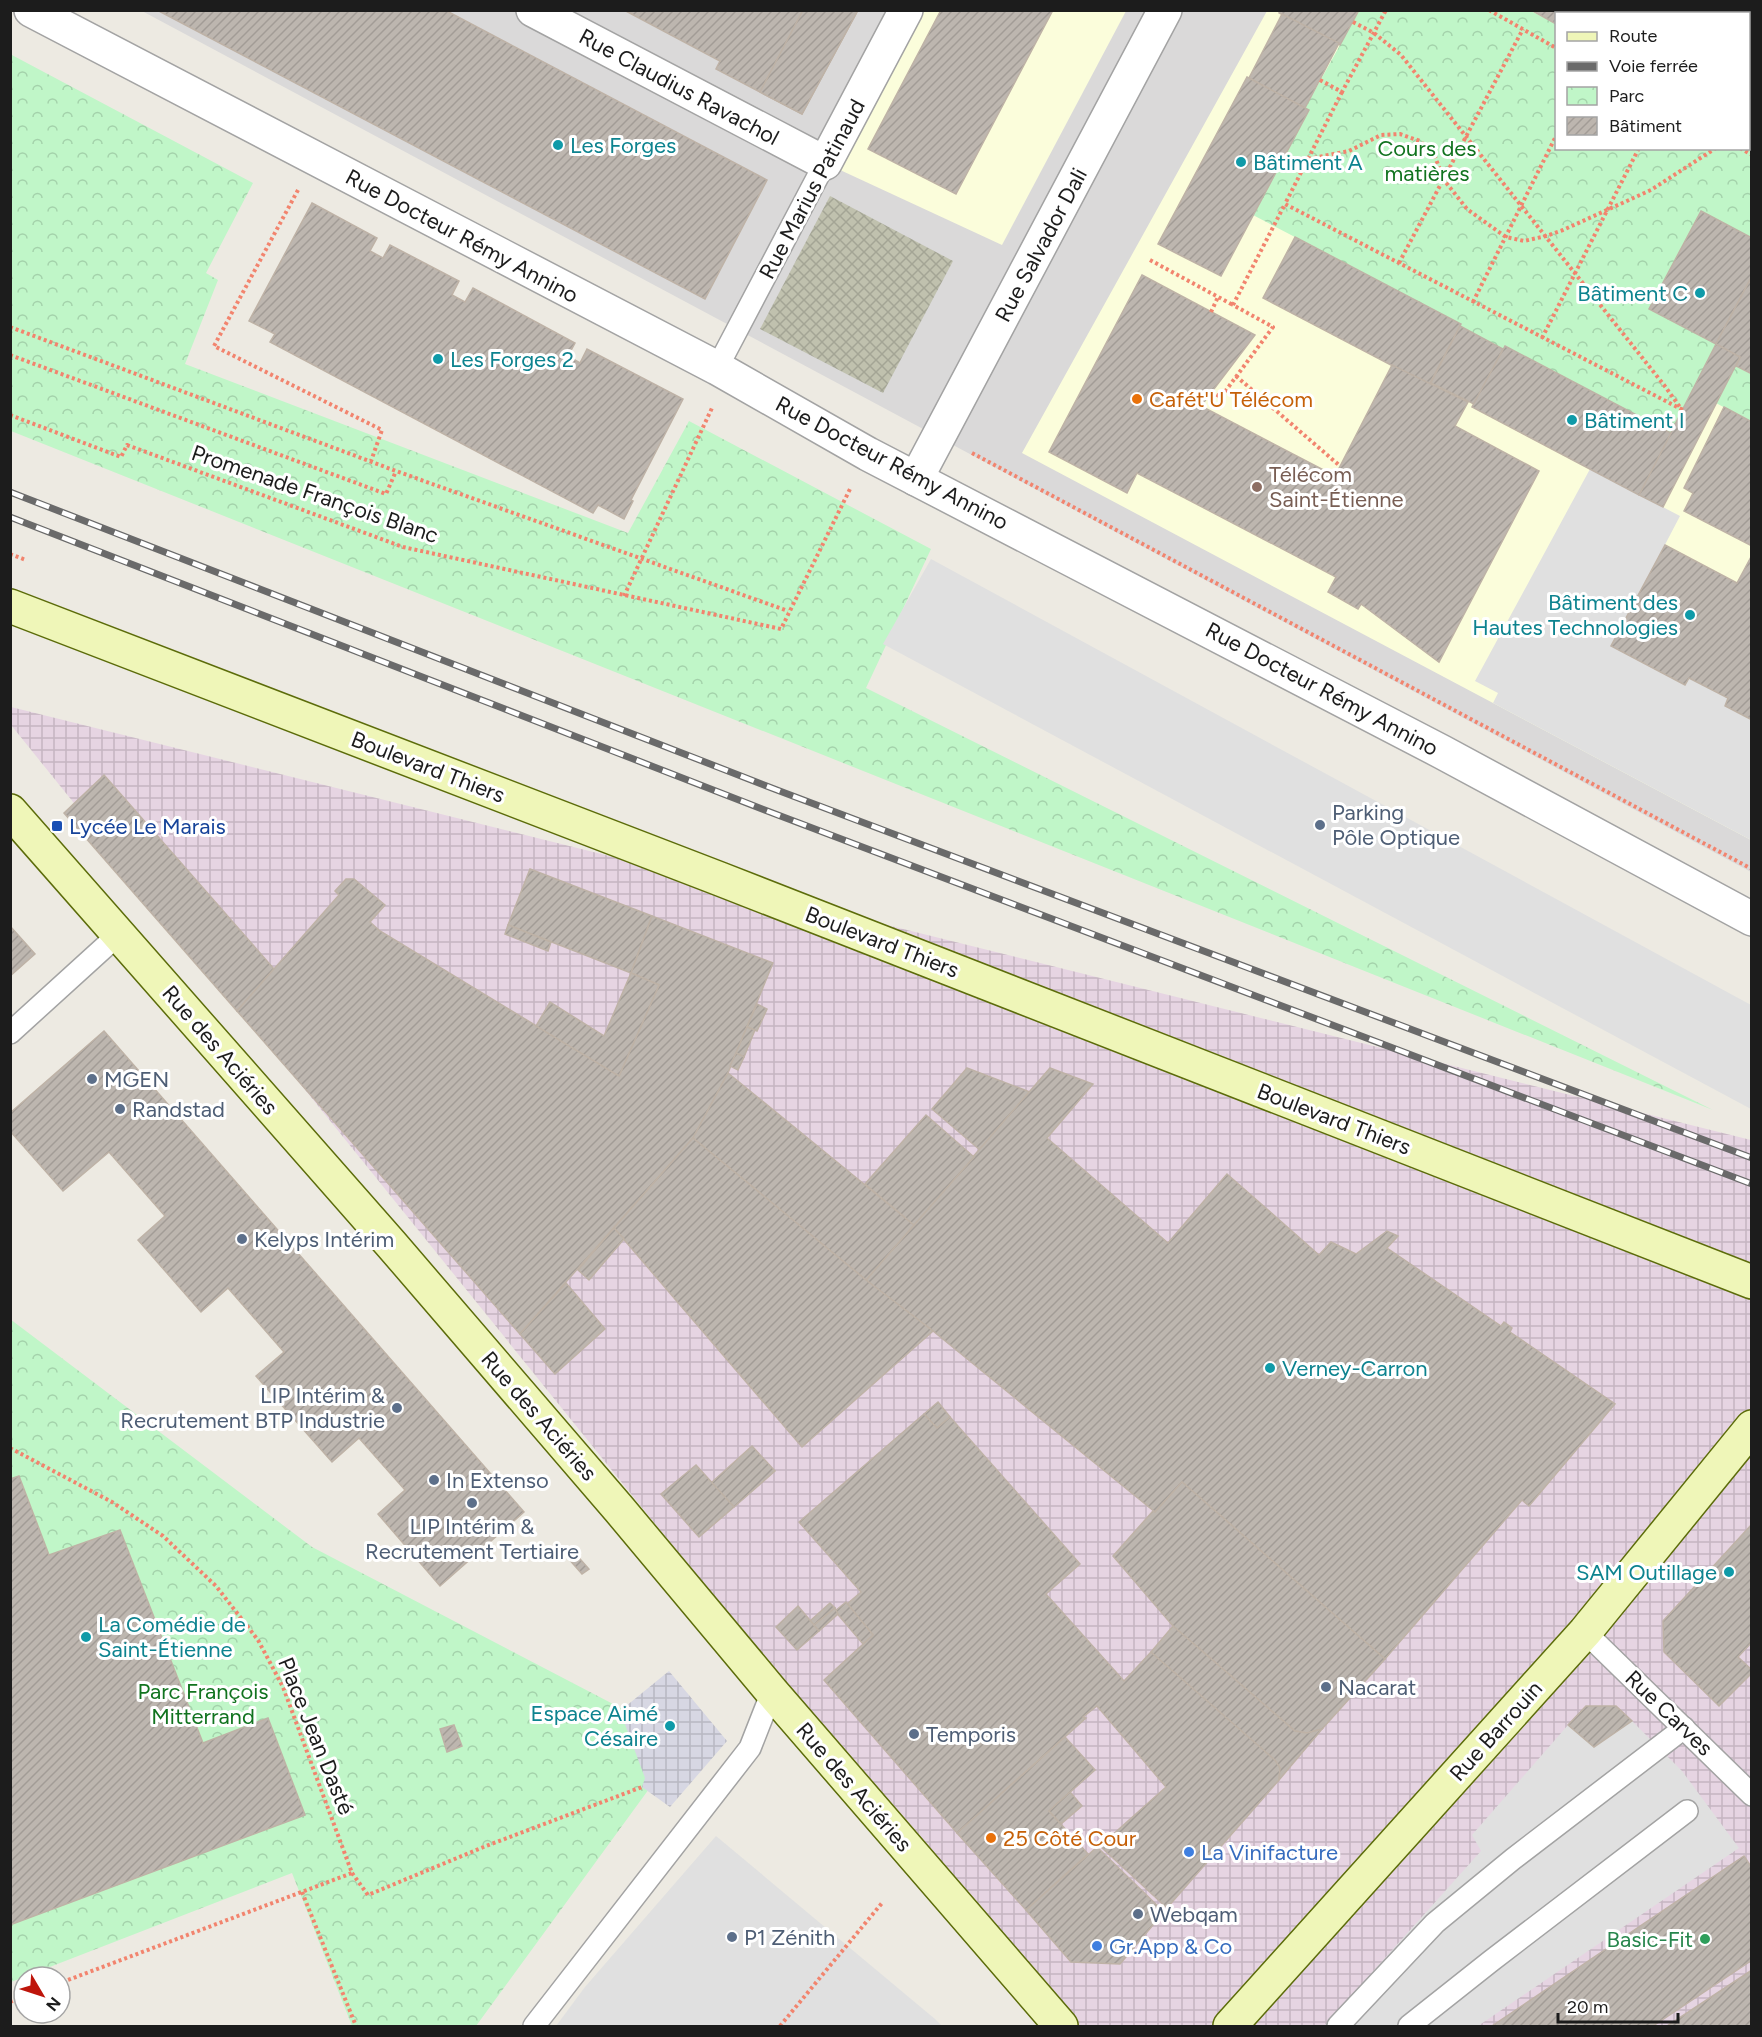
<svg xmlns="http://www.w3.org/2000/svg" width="1762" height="2037" font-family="Figtree,sans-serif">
	<defs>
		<pattern id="industrial-grid" width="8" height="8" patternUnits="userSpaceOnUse" patternTransform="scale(1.5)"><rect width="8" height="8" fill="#e6d4e2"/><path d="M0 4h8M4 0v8" fill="none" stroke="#c5b5c1"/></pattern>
		<pattern id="construction-cross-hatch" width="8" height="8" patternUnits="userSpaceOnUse" patternTransform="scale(1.5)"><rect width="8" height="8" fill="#c0c1ae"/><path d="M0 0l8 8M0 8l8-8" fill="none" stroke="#a4a595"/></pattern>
		<pattern id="park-crowns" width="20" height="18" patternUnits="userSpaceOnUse" patternTransform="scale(1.5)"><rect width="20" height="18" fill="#c0f6c8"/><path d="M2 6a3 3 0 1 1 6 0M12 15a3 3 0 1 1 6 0" fill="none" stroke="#a4d2ab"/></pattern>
		<pattern id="plaza-grid" width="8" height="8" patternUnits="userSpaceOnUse" patternTransform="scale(1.5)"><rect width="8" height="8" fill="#d7d7e3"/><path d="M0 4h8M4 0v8" fill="none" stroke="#b8b8c2"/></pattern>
		<pattern id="building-hatch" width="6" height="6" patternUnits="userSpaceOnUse" patternTransform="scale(1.5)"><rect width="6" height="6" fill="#bdb6af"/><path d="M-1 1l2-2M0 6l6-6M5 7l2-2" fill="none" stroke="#a29c96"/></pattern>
	</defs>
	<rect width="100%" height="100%" fill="#edeae2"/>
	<!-- residential -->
	<path fill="#dad9d9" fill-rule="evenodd" d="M 142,11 L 1751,11 L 1751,872 ZM 1556,14 L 1748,14 L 1748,148 L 1556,148 Z"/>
	<!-- industrial -->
	<path fill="url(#industrial-grid)" d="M 11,707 L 1751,1140 L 1751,2026 L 1060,2026 L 11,725 Z"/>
	<!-- education -->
	<g fill="#fbfddb">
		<path d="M 1726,10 L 1732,13 L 1556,14 L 1556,148 L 1748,148 L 1749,22 L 1751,23 L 1751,840 L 1022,453 L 1267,11 Z"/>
		<path d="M 906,11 L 1126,11 L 1002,245 L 825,163 Z"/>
	</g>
	<!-- construction -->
	<path fill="url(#construction-cross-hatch)" d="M 830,196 L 953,261 L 883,393 L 760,329 Z"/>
	<!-- park -->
	<g fill="url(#park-crowns)">
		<path d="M 1359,11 L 1531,11 L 1556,24 L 1556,148 L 1748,148 L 1749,124 L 1751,125 L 1751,238 L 1701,211 L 1649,309 L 1716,344 L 1671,433 L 1505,346 L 1503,349 L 1460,326 L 1461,324 L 1253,215 L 1305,108 Z"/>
		<path d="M 10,54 L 253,183 L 206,273 L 218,280 L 185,364 L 628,533 L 689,421 L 931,549 L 866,688 L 1713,1110 L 11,431 Z"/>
		<path d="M 1736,366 L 1751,374 L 1751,422 L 1716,403 Z"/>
		<path d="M 10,1319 L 312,1547 L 684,1741 L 476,2026 L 352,2026 L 292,1873 L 11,1982 Z"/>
	</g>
	<!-- parking -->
	<g fill="#e0e0e0">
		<path d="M 1590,469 L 1680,516 L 1612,646 L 1689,678 L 1728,698 L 1725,706 L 1751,720 L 1751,840 L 1493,703 L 1498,693 L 1475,681 Z"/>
		<path d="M 931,559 L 1751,1005 L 1751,1109 L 883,644 Z"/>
		<path d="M 1632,1721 L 1682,1771 L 1739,1848 L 1478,2026 L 1324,2026 L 1481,1851 L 1472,1835 L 1568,1725 L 1594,1747 Z"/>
		<path d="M 716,1836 L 935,2019 L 942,2026 L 556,2026 L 585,1987 Z"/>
	</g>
	<!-- plaza -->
	<path fill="url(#plaza-grid)" d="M 669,1671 L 727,1741 L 670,1807 L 642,1787 L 645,1778 L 620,1711 Z"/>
	<!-- building -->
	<g fill="url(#building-hatch)" stroke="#beb2a6" stroke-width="1.5">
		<path d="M 157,10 L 445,10 L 767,180 L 705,299 Z"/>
		<path d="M 624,10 L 858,10 L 802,114 L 716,69 L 720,61 Z"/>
		<path d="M 803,10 L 858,10 L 802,114 L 760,92 Z"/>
		<path d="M 941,10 L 1053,10 L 956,194 L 868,149 Z"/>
		<path d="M 1280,10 L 1359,10 L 1340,45 L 1279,13 Z"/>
		<path d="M 1531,10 L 1679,10 L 1685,14 L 1556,14 L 1556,24 Z"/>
		<path d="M 1282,14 L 1339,43 L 1305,108 L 1249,78 Z"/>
		<path d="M 1748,47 L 1752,48 L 1752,125 L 1748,124 Z"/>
		<path d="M 1247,77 L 1309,110 L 1221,276 L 1158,244 Z"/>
		<path d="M 312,203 L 377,238 L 370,251 L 383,258 L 390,245 L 459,281 L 452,295 L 465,302 L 473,288 L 575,343 L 568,356 L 580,363 L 587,349 L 683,399 L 631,500 L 633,501 L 624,519 L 598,505 L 593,513 L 270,342 L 275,334 L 249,321 Z"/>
		<path d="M 1701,211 L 1752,238 L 1752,276 L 1716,344 L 1649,309 Z"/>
		<path d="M 1295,237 L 1461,324 L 1429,385 L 1263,298 Z"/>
		<path d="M 1142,275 L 1255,335 L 1201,406 L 1335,476 L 1392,365 L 1468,402 L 1455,426 L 1539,471 L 1439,662 L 1361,604 L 1358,609 L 1328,592 L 1336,577 L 1137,473 L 1127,493 L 1049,452 Z"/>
		<path d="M 1752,276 L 1752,374 L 1736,366 L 1740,357 L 1716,344 Z"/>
		<path d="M 1460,326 L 1503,349 L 1474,404 L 1431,383 Z"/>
		<path d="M 1716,344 L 1740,357 L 1663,507 L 1639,495 Z"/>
		<path d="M 1505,346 L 1671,433 L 1639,495 L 1472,407 Z"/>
		<path d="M 1724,407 L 1752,422 L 1752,546 L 1684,511 L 1693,493 L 1684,488 Z"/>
		<path d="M 1665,545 L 1737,583 L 1752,555 L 1752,720 L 1725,706 L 1728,698 L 1689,678 L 1685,685 L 1611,646 Z"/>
		<path d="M 104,775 L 274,969 L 237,1011 L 64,813 Z"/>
		<path d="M 530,869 L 652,916 L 631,973 L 508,925 Z"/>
		<path d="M 346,879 L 354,879 L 385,905 L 370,922 L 380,931 L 619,1076 L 659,985 L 631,973 L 652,916 L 773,963 L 728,1073 L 693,1138 L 520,1334 L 237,1011 L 339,895 L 335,891 Z"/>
		<path d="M 508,925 L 551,942 L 548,951 L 505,934 Z"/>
		<path d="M 10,926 L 35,954 L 10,976 Z"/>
		<path d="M 631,973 L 659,985 L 619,1076 L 536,1026 L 550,1002 L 604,1036 Z"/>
		<path d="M 757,1004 L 767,1009 L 757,1031 L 747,1027 Z"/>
		<path d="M 747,1027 L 755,1030 L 744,1057 L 736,1053 Z"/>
		<path d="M 104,1031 L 524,1512 L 440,1586 L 378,1514 L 405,1490 L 359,1438 L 332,1462 L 256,1376 L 284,1352 L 228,1288 L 201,1312 L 138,1240 L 165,1216 L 109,1152 L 63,1191 L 10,1131 L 10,1113 Z"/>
		<path d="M 736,1053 L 744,1057 L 738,1070 L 730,1066 Z"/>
		<path d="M 967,1068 L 1030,1092 L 980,1150 L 932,1109 Z"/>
		<path d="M 1050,1068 L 1093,1084 L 1047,1138 L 1168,1243 L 1227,1174 L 1319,1255 L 1331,1242 L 1356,1254 L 1387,1231 L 1398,1236 L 1387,1248 L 1501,1326 L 1504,1322 L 1512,1328 L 1510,1332 L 1615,1404 L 1529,1506 L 1522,1500 L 1385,1659 L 1182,1482 L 1155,1512 L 933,1331 L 866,1280 Z"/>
		<path d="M 728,1073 L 914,1225 L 866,1280 L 693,1138 Z"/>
		<path d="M 926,1115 L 974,1157 L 914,1225 L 865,1184 Z"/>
		<path d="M 693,1138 L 866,1280 L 933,1331 L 802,1447 L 614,1228 Z"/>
		<path d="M 614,1228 L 624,1239 L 589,1280 L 578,1270 Z"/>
		<path d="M 566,1283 L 605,1329 L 555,1374 L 520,1334 Z"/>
		<path d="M 938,1402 L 950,1417 L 937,1428 L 924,1414 Z"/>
		<path d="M 924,1414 L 937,1428 L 950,1417 L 1080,1564 L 1046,1594 L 1124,1681 L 1151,1652 L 1272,1756 L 1278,1763 L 1280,1768 L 1279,1780 L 1167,1908 L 1100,1846 L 1166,1787 L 1097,1706 L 1083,1717 L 1086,1718 L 957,1833 L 824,1680 L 873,1635 L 847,1604 L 861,1592 L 799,1522 Z"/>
		<path d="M 752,1446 L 775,1471 L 734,1507 L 711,1483 Z"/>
		<path d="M 696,1465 L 734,1507 L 699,1537 L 661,1494 Z"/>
		<path d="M 19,1476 L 49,1555 L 120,1530 L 203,1743 L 268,1718 L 305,1815 L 10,1925 L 10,1479 Z"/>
		<path d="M 1182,1482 L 1385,1659 L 1322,1729 L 1307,1733 L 1295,1731 L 1173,1626 L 1113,1556 L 1153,1511 L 1155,1512 Z"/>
		<path d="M 1752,1524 L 1752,1642 L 1738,1657 L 1752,1670 L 1752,1673 L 1719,1706 L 1664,1652 L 1663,1621 Z"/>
		<path d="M 573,1551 L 589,1569 L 582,1574 L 567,1557 Z"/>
		<path d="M 846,1602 L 873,1635 L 863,1644 L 835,1611 Z"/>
		<path d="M 830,1603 L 835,1608 L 814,1625 L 810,1621 Z"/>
		<path d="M 798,1606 L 819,1631 L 797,1650 L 776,1627 Z"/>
		<path d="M 835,1608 L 838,1614 L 819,1631 L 814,1625 Z"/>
		<path d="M 1173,1626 L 1295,1731 L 1307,1733 L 1322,1729 L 1279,1780 L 1280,1768 L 1275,1760 L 1151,1652 Z"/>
		<path d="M 1586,1706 L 1616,1706 L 1632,1721 L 1594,1747 L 1568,1725 Z"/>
		<path d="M 454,1725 L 462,1746 L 447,1752 L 440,1729 Z"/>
		<path d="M 1065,1737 L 1095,1770 L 1049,1811 L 1088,1854 L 1026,1910 L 957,1833 Z"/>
		<path d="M 1070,1792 L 1082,1806 L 1061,1824 L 1049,1811 Z"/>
		<path d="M 1097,1847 L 1164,1912 L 1120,1964 L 1071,1962 L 1026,1910 Z"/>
		<path d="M 1744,1856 L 1752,1868 L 1752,1960 L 1653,2026 L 1492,2026 Z"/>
		<path d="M 1752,1970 L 1752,2026 L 1667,2026 Z"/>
	</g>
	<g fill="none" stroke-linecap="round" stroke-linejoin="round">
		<!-- lane casing -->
		<g stroke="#a3a3a3" stroke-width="24">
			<g id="lane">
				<path d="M 717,368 L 825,163"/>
				<path d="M 10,1033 L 119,934"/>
				<path d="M 1585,1632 L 1752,1795"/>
				<path d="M 534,2026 L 750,1748 L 772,1692"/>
				<path d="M 1338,2026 L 1435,1923 L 1513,1859 L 1684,1728"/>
				<path d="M 1409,2026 L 1491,1961 L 1687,1811"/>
			</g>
		</g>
		<!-- street casing -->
		<g stroke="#a3a3a3" stroke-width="36">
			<g id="street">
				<path d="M 31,10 L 717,368 L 868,454 L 1442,752 L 1752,919"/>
				<path d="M 533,10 L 825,163 L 906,10"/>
				<path d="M 916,479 L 1165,10"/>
			</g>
		</g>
		<!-- secondary casing -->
		<g stroke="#5c6c0a" stroke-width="36">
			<g id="secondary">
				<path d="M 10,606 L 720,879 L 1752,1282"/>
				<path d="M 10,811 L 391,1244 L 619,1509 L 772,1692 L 1061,2026"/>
				<path d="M 1230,2026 L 1585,1632 L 1752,1427"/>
			</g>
		</g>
		<!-- path -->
		<g stroke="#f2846e" stroke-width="4" stroke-dasharray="3 3" stroke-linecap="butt">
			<path d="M 1489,10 L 1556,48"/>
			<path d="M 1353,22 L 1374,33 L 1401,55 L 1664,385 L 1682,410"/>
			<path d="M 1320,80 L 1342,92 L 1386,10"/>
			<path d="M 1342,92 L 1285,204 L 1683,410"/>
			<path d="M 1740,148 L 1752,155"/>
			<path d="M 1308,159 L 1349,151 L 1381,135 L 1400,134 L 1420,141 L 1435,157 L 1444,180 L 1467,209 L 1506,237 L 1524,241 L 1546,236 L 1563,230 L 1651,190 L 1716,148"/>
			<path d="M 298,190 L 214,346 L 382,430 L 371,461"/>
			<path d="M 1150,260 L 1233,305"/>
			<path d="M 1399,263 L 1523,29"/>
			<path d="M 1473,302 L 1556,136"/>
			<path d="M 1211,312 L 1218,297"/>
			<path d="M 10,327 L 396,471 L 788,611"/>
			<path d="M 1542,338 L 1639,148"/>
			<path d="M 10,355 L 386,494 L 396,471"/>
			<path d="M 1236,376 L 1340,466"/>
			<path d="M 1211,392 L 1221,397 L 1273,327 L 1233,305 L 1285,204"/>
			<path d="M 10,415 L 121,457 L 127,445 L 403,547 L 781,629 L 851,487"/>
			<path d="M 972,453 L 1752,869"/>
			<path d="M 10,554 L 26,560"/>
			<path d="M 624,596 L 712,408"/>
			<path d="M 10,1448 L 112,1502 L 163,1536 L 216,1586 L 258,1640 L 283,1687 L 352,1873 L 60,1983"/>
			<path d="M 352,1873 L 368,1895 L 486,1846 L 642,1787"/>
			<path d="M 302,1892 L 356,2026"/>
			<path d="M 10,2002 L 24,1996"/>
			<path d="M 780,2026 L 882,1903"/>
		</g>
		<!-- lane -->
		<use href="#lane" stroke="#fff" stroke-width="21"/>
		<!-- street -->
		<use href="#street" stroke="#fff" stroke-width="33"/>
		<!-- secondary -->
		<use href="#secondary" stroke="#eff6b8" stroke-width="33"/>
		<!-- rail casing -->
		<g stroke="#6a6a6a" stroke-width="7">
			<g id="rail">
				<path d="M 10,492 L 777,790 L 1752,1158"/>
				<path d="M 10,517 L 770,812 L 1752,1184"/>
			</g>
		</g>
		<!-- rail -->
		<use href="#rail" stroke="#fff" stroke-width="4.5" stroke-dasharray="14" stroke-linecap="butt"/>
	</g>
	<!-- markers -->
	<g fill="#0f9aa8" stroke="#fff" stroke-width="2">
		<circle cx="558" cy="145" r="6"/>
		<circle cx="1241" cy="162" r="6"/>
		<circle cx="1700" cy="293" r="6"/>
		<circle cx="438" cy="359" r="6"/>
		<circle cx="1572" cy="420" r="6"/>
		<circle cx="1690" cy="615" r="6"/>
		<circle cx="1270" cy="1368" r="6"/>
		<circle cx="1729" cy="1572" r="6"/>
		<circle cx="86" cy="1637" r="6"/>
		<circle cx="670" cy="1726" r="6"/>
	</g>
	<g fill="#e8710a" stroke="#fff" stroke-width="2">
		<circle cx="1137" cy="399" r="6"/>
		<circle cx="991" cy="1838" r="6"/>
	</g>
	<circle fill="#8d6e63" stroke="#fff" stroke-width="2" cx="1257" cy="487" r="6"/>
	<g fill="#5c6f8a" stroke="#fff" stroke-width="2">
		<circle cx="1320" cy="825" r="6"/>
		<circle cx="92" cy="1079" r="6"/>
		<circle cx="120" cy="1109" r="6"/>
		<circle cx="242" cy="1239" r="6"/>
		<circle cx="397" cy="1408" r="6"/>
		<circle cx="434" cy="1480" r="6"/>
		<circle cx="472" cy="1503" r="6"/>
		<circle cx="1326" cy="1687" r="6"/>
		<circle cx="914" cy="1734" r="6"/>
		<circle cx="1138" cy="1914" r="6"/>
		<circle cx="732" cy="1937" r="6"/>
	</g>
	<rect fill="#1a4fb4" stroke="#fff" stroke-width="2" x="51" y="820" width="12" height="12" rx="3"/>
	<g fill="#3f7fe0" stroke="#fff" stroke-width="2">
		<circle cx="1189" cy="1852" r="6"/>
		<circle cx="1097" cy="1946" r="6"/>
	</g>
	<circle fill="#2e9e5b" stroke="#fff" stroke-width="2" cx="1705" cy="1939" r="6"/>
	<g text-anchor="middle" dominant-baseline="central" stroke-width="6" stroke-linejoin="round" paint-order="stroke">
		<!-- street labels -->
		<g font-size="22" fill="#1c1c1c" stroke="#fff">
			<text transform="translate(679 87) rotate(28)">Rue Claudius Ravachol</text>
			<text transform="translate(812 189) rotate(-62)">Rue Marius Patinaud</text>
			<text transform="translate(462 236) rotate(28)">Rue Docteur Rémy Annino</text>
			<text transform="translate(1041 245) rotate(-62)">Rue Salvador Dali</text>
			<text transform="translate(892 463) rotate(28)">Rue Docteur Rémy Annino</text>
			<text transform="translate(315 494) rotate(19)">Promenade François Blanc</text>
			<text transform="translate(1322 689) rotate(28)">Rue Docteur Rémy Annino</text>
			<text transform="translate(428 767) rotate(21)">Boulevard Thiers</text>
			<text transform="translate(882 942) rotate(21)">Boulevard Thiers</text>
			<text transform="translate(220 1050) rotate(49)">Rue des Aciéries</text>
			<text transform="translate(1334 1119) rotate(21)">Boulevard Thiers</text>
			<text transform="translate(539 1416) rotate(49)">Rue des Aciéries</text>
			<text transform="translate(1669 1713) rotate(44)">Rue Carves</text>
			<text transform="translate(1496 1731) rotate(-48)">Rue Barrouin</text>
			<text transform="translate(316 1736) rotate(68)">Place Jean Dasté</text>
			<text transform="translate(854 1787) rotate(49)">Rue des Aciéries</text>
		</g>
		<!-- culture labels -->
		<g font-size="22" fill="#0d838f" stroke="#fff" text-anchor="start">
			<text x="570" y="145">Les Forges</text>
			<text x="1253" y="162">Bâtiment A</text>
			<text x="1688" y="293" text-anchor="end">Bâtiment C</text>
			<text x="450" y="359">Les Forges 2</text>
			<text x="1584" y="420">Bâtiment I</text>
			<text x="1678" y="602" text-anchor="end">Bâtiment des<tspan x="1678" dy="25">Hautes Technologies</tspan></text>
			<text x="1282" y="1368">Verney-Carron</text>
			<text x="1717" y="1572" text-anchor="end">SAM Outillage</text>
			<text x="98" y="1624">La Comédie de<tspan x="98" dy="25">Saint-Étienne</tspan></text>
			<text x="658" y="1713" text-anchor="end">Espace Aimé<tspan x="658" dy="25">Césaire</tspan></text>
		</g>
		<!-- park labels -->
		<g font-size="22" fill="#11731f" stroke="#fff">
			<text x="1427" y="148">Cours des<tspan x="1427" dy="25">matières</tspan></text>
			<text x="203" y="1691">Parc François<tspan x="203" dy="25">Mitterrand</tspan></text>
		</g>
		<!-- food labels -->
		<g font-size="22" fill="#c56008" stroke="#fff" text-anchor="start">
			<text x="1149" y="399">Cafét'U Télécom</text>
			<text x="1003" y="1838">25 Côté Cour</text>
		</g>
		<!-- education labels -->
		<g font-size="22" fill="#785e54" stroke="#fff" text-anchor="start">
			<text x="1269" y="474">Télécom<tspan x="1269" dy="25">Saint-Étienne</tspan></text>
		</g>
		<!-- service labels -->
		<g font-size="22" fill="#4e5e75" stroke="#fff" text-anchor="start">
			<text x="1332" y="812">Parking<tspan x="1332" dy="25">Pôle Optique</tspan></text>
			<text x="104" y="1079">MGEN</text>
			<text x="132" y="1109">Randstad</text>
			<text x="254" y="1239">Kelyps Intérim</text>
			<text x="385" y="1395" text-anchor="end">LIP Intérim &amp;<tspan x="385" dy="25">Recrutement BTP Industrie</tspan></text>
			<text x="446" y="1480">In Extenso</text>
			<text x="472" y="1526" text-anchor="middle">LIP Intérim &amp;<tspan x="472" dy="25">Recrutement Tertiaire</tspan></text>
			<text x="1338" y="1687">Nacarat</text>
			<text x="926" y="1734">Temporis</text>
			<text x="1150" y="1914">Webqam</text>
			<text x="744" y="1937">P1 Zénith</text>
		</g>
		<!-- transit labels -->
		<g font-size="22" fill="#164399" stroke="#fff" text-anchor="start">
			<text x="69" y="826">Lycée Le Marais</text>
		</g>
		<!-- shop labels -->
		<g font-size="22" fill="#366cbe" stroke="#fff" text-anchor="start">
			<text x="1201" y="1852">La Vinifacture</text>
			<text x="1109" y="1946">Gr.App &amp; Co</text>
		</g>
		<!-- leisure labels -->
		<g font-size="22" fill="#27864d" stroke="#fff" text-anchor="end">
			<text x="1693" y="1939">Basic-Fit</text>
		</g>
	</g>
	<!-- border -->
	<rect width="1762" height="2037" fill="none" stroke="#1c1c1c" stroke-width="24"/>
	<!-- legend -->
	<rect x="1555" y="12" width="195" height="138" fill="#ffffff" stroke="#a4a4a4" stroke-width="1.5"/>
	<rect x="1567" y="32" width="30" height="9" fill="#eff6b8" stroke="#a4a4a4" stroke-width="1.5"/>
	<text x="1609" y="42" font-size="18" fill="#1c1c1c">Route</text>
	<rect x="1567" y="62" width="30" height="9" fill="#6a6a6a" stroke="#a4a4a4" stroke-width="1.5"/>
	<text x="1609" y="72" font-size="18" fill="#1c1c1c">Voie ferrée</text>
	<rect x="1567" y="87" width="30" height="18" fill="url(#park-crowns)" stroke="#a4a4a4" stroke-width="1.5"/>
	<text x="1609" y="102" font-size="18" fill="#1c1c1c">Parc</text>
	<rect x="1567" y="117" width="30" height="18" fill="url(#building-hatch)" stroke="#a4a4a4" stroke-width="1.5"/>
	<text x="1609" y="132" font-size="18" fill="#1c1c1c">Bâtiment</text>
	<!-- north arrow -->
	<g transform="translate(42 1995) rotate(129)"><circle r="28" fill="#ffffff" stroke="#a4a4a4" stroke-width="1.5"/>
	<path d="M0-4.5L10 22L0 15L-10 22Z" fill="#be150b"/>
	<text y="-9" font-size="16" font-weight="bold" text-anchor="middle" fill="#1c1c1c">N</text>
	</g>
	<!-- scale -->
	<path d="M1558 2013v9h120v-9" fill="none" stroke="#1c1c1c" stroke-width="3"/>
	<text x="1567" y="2013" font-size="18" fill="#1c1c1c" stroke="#ffffff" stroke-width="4.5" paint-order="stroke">20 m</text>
</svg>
